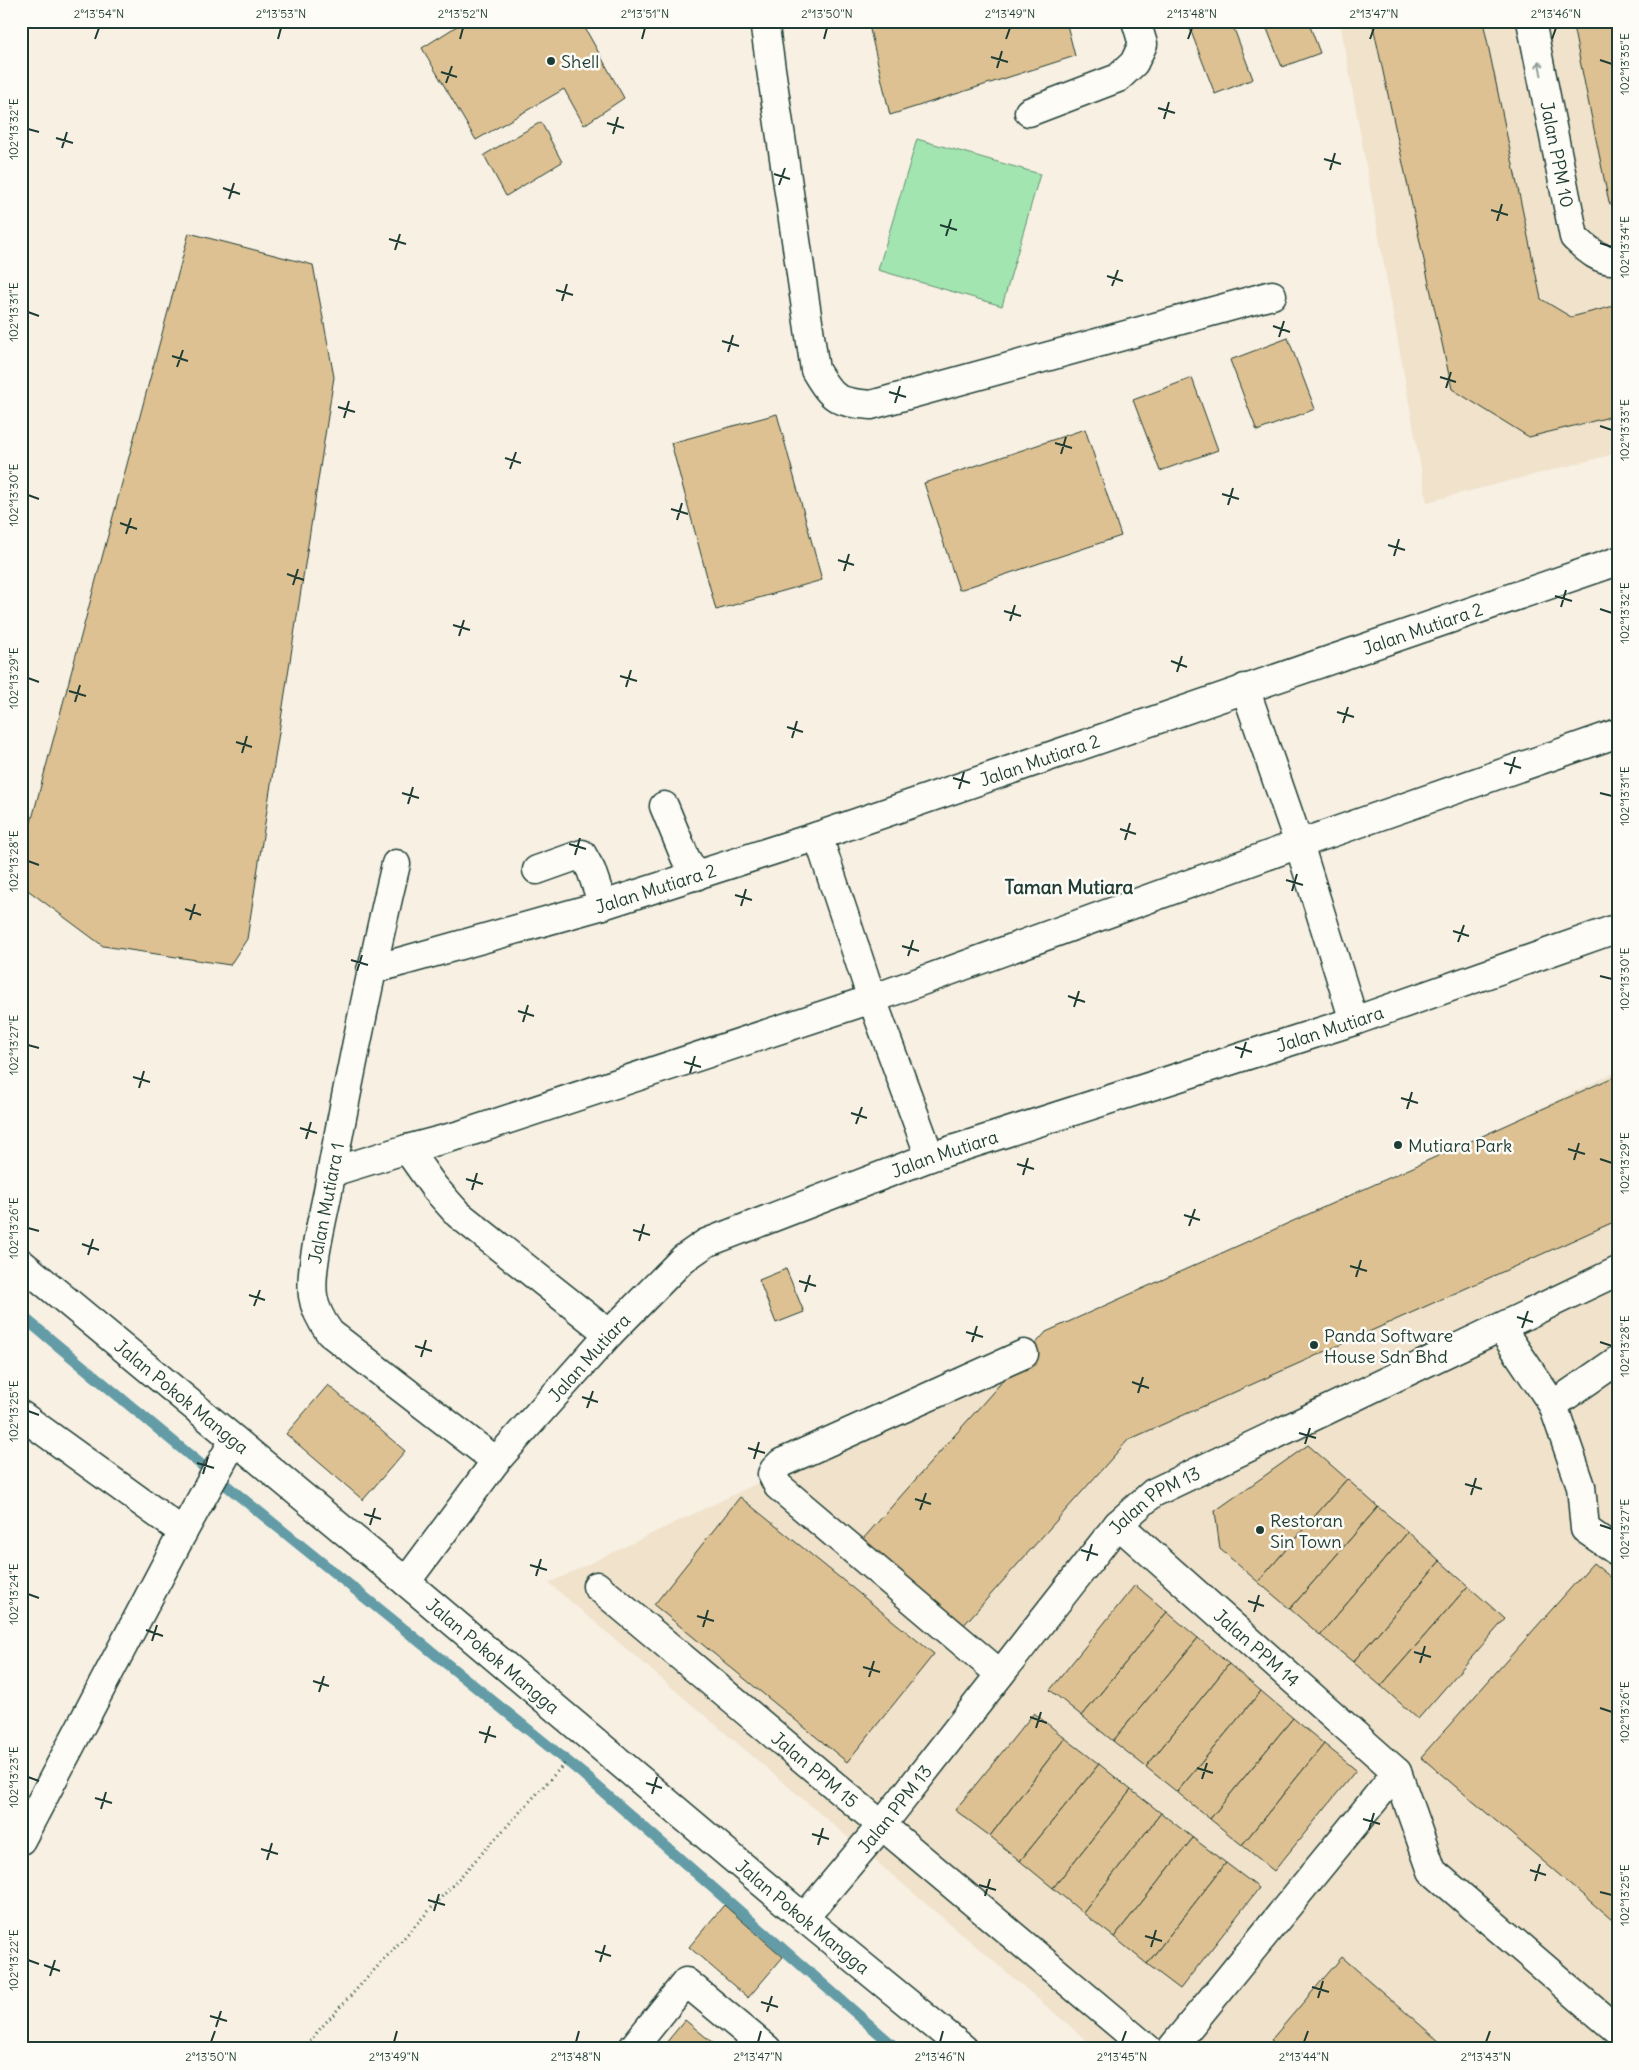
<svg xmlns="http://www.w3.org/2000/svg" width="1639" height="2070" font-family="Delius,sans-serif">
	<rect width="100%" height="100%" fill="#f7f0e3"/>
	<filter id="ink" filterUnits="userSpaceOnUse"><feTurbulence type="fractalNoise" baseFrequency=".02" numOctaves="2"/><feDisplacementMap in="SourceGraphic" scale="10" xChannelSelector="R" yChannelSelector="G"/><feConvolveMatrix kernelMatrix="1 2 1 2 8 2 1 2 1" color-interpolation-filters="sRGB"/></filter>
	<g filter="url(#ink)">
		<!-- built -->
		<g fill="#f0e2cb">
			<path d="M 1340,21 L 1618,21 L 1618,453 L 1427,502 Z"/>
			<path d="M 1618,1071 L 1618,2049 L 1097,2049 L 549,1583 Z"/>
		</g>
		<!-- pitch -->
		<path fill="#a3e5b0" stroke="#619172" d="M 917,139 L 1040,174 L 1002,306 L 878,270 Z"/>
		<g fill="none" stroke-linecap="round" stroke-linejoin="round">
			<!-- stream -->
			<path stroke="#649ca6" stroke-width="11" d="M 21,1315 L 216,1477 L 583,1774 L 897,2049"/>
		</g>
		<!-- building -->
		<g fill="#dec192" stroke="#1f3d34">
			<path d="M 465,21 L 581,21 L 624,98 L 584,125 L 564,89 L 476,140 L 422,48 Z"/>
			<path d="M 868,21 L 1066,21 L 1075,56 L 890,115 Z"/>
			<path d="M 1187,21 L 1231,21 L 1253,79 L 1215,94 Z"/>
			<path d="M 1264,21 L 1308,21 L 1320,53 L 1282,67 Z"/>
			<path d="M 1372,21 L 1483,21 L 1541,299 L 1571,317 L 1618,305 L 1618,415 L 1529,437 L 1452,389 Z"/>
			<path d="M 1572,21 L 1618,21 L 1618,208 L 1609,203 Z"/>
			<path d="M 541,122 L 562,162 L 506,196 L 484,155 Z"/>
			<path d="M 189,233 L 313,265 L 334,377 L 247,939 L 230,965 L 103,946 L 21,885 L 21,860 Z"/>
			<path d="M 1288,338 L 1315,409 L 1257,431 L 1230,360 Z"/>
			<path d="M 1192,378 L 1218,450 L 1160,471 L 1133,400 Z"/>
			<path d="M 777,414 L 822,580 L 716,610 L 671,443 Z"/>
			<path d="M 1085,429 L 1121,536 L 959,590 L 924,483 Z"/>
			<path d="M 1618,1075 L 1618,1220 L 1128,1440 L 962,1627 L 862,1540 L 1046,1332 Z"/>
			<path d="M 786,1269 L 804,1312 L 776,1323 L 759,1280 Z"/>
			<path d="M 328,1385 L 405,1451 L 363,1500 L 286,1434 Z"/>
			<path d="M 1308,1445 L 1347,1479 L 1258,1582 L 1220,1549 L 1215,1511 Z"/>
			<path d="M 1347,1479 L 1378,1507 L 1290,1609 L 1258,1582 Z"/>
			<path d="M 740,1497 L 934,1654 L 847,1762 L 654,1605 Z"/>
			<path d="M 1378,1507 L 1408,1532 L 1320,1635 L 1290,1609 Z"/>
			<path d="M 1408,1532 L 1440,1561 L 1353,1662 L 1320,1635 Z"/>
			<path d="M 1440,1561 L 1468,1586 L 1381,1686 L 1353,1662 Z"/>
			<path d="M 1593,1563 L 1618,1583 L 1618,1925 L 1421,1757 Z"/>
			<path d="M 1135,1585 L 1167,1612 L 1082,1716 L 1050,1690 Z"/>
			<path d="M 1468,1586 L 1505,1619 L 1418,1719 L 1381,1686 Z"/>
			<path d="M 1167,1612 L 1198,1638 L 1113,1741 L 1082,1716 Z"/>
			<path d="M 1198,1638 L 1229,1664 L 1146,1767 L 1113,1741 Z"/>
			<path d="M 1229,1664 L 1261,1691 L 1177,1792 L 1146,1767 Z"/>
			<path d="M 1261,1691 L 1293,1718 L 1210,1819 L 1177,1792 Z"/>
			<path d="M 1034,1713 L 1065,1738 L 990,1836 L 955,1810 Z"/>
			<path d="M 1293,1718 L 1324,1744 L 1242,1845 L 1210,1819 Z"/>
			<path d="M 1065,1738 L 1099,1764 L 1020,1861 L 990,1836 Z"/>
			<path d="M 1324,1744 L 1356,1770 L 1274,1871 L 1242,1845 Z"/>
			<path d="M 1099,1764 L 1131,1790 L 1053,1888 L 1020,1861 Z"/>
			<path d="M 1131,1790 L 1161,1813 L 1083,1913 L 1053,1888 Z"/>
			<path d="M 1161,1813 L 1193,1838 L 1114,1937 L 1083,1913 Z"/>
			<path d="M 1193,1838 L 1226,1863 L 1147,1964 L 1114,1937 Z"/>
			<path d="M 1226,1863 L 1259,1888 L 1180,1989 L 1147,1964 Z"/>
			<path d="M 724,1905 L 783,1957 L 748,1998 L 689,1947 Z"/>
			<path d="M 1342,1957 L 1448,2049 L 1282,2049 L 1271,2040 Z"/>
			<path d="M 685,2020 L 713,2043 L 707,2049 L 661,2049 Z"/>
			<path d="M 713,2043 L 720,2049 L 707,2049 Z"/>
		</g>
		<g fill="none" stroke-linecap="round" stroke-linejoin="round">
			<!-- minor casing -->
			<g stroke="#1f3d34" stroke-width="31">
				<g id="minor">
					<path d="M 764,21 L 815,370 C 833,400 837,402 871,405 L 1272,295"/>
					<path id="s1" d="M 1531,21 L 1574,237 C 1586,248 1599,262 1618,260"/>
					<path d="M 1029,112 L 1118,78 L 1134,63 L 1143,44 L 1136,21"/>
					<path d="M 1245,688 L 1299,844 L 1354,1021"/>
					<path d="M 664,806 L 685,857 L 696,876"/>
					<path d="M 818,836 L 872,999 L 930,1157"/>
					<path d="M 396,864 C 371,969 350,1074 330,1180 C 325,1211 309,1267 313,1296 C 315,1310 322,1322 330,1333 L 496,1461"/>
					<path d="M 537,870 L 582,854 L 591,870 L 603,905"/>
					<path id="s2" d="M 371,970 L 603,905 L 818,836 L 1618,561"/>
					<path d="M 332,1172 L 407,1149"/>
					<path id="s3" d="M 21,1263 L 406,1582 L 804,1918 L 964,2049"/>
					<path d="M 1501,1328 L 1553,1405"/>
					<path d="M 609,1334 L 458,1214 L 434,1187 L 407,1149 L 460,1135 L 872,999 L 1299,844 L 1618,733"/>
					<path d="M 1618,1360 L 1553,1405 L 1581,1486 L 1585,1529 L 1618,1552"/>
					<path d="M 21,1415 L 183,1532"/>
					<path id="s4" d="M 1118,1524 L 1397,1772 L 1432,1871 L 1618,2031"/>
					<path id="s5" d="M 406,1582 L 496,1461 L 609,1334 L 683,1259 L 706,1243 L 930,1157 L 1354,1021 L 1618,928"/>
					<path id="s6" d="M 597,1586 L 1148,2049"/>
					<path d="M 1000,1674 L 778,1486 L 772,1474 L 774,1470 L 781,1463 L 1024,1354"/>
					<path d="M 21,1840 L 183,1532 L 234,1440"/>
					<path id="s7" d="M 804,1918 L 882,1825 L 1118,1524 L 1153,1493 L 1618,1271"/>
					<path d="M 632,2049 L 686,1982 L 767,2049"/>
					<path d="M 1171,2049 L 1397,1772"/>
				</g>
			</g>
			<!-- path -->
			<path stroke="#1f3d34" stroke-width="3" stroke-dasharray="1 4" stroke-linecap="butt" d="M 304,2049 L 318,2031 L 567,1761"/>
			<!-- minor -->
			<use href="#minor" stroke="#fdfcf7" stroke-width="28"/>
		</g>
		<!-- one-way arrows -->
		<defs><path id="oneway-shaft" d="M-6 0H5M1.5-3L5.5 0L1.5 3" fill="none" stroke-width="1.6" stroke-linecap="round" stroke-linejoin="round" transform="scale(1.25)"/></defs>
		<use stroke="#8e9c96" href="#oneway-shaft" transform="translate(1540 68) rotate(-101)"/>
	</g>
	<!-- ticks -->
	<path fill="none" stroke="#1f3d34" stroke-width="2" d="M 95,39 L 99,28M 278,39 L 281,28M 460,39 L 463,28M 642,39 L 645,28M 824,39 L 827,28M 1006,39 L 1010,28M 1188,39 L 1192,28M 1370,39 L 1374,28M 1552,39 L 1556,28M 991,57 L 1008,62M 1600,60 L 1612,64M 997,68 L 1002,51M 441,72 L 457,77M 446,83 L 452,66M 1158,108 L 1175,113M 1164,119 L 1169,102M 607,123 L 624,128M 28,129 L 39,132M 613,134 L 618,117M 56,138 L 73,143M 62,148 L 67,132M 1324,159 L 1341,164M 1330,170 L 1335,153M 774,174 L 790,179M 779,185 L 785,168M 223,188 L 240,194M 229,199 L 234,183M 1491,210 L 1508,215M 1497,221 L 1502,204M 940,225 L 957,230M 946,236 L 951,219M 389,239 L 406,244M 1600,243 L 1612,247M 395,250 L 400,234M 1107,276 L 1123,281M 1112,286 L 1118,270M 556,290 L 573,295M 562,301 L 567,284M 28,312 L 39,316M 1273,326 L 1290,332M 1279,337 L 1284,321M 722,341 L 739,346M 728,352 L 733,335M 172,356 L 188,361M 177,367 L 183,350M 1440,377 L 1456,382M 1446,388 L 1451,372M 889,392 L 906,397M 895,403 L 900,386M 338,407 L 355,412M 344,418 L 349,401M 1600,426 L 1612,430M 1055,443 L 1072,448M 1061,454 L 1066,437M 505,458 L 521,463M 510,469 L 516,452M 1222,494 L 1239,499M 28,495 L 39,499M 1228,505 L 1233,488M 671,509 L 688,514M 677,520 L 682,503M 120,523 L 137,529M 126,534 L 131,518M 1388,545 L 1405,550M 1394,556 L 1399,539M 838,560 L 854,565M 844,571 L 849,554M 287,574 L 304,580M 293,585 L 298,569M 1555,596 L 1572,601M 1561,607 L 1566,590M 1600,609 L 1612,613M 1004,611 L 1021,616M 1010,621 L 1015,605M 453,625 L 470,630M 459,636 L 464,620M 1171,661 L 1187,667M 1177,672 L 1182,656M 620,676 L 637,681M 28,678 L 39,682M 626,687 L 631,670M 69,691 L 86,696M 75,702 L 80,685M 1337,712 L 1354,717M 1343,723 L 1348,707M 787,727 L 803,732M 792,738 L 797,721M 236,742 L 252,747M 242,753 L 247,736M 1504,763 L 1521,768M 1510,774 L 1515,757M 953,778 L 970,783M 959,789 L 964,772M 402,793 L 419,798M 1600,793 L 1612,796M 408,804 L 413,787M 1120,829 L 1136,834M 1125,840 L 1130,823M 569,844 L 586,849M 575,855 L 580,838M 28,861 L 39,865M 1286,880 L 1303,885M 1292,891 L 1297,874M 735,895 L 752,900M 741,906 L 746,889M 185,909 L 201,915M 190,920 L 195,904M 1453,931 L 1469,936M 1458,942 L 1464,925M 902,946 L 919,951M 908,956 L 913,940M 351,960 L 368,965M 357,971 L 362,955M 1600,976 L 1612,979M 1068,996 L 1085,1002M 1074,1007 L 1079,991M 518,1011 L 534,1016M 523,1022 L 528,1005M 28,1045 L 39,1048M 1235,1047 L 1252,1052M 1241,1058 L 1246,1042M 684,1062 L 701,1067M 690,1073 L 695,1056M 133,1077 L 150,1082M 139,1088 L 144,1071M 1401,1098 L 1418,1103M 1407,1109 L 1412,1092M 851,1113 L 867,1118M 856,1124 L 862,1107M 300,1128 L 317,1133M 306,1139 L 311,1122M 1568,1149 L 1585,1154M 1600,1159 L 1612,1163M 1574,1160 L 1579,1143M 1017,1164 L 1034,1169M 1023,1175 L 1028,1158M 466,1179 L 483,1184M 472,1190 L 477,1173M 1184,1215 L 1200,1220M 1189,1226 L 1195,1209M 28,1228 L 39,1231M 633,1230 L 650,1235M 639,1241 L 644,1224M 82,1244 L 99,1250M 88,1255 L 93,1239M 1350,1266 L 1367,1271M 1356,1277 L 1361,1260M 799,1281 L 816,1286M 805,1292 L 810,1275M 249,1295 L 265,1300M 254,1306 L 260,1290M 1517,1317 L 1533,1322M 1522,1328 L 1528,1311M 966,1332 L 983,1337M 972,1342 L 977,1326M 1600,1342 L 1612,1346M 415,1346 L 432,1351M 421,1357 L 426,1340M 1132,1382 L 1149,1388M 1138,1393 L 1143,1377M 582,1397 L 598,1402M 587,1408 L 593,1391M 28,1411 L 39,1415M 1299,1433 L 1316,1438M 1305,1444 L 1310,1428M 748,1448 L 765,1453M 754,1459 L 759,1442M 197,1463 L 214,1468M 203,1474 L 208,1457M 1465,1484 L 1482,1489M 1471,1495 L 1476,1478M 915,1499 L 931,1504M 920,1510 L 926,1493M 364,1514 L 381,1519M 370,1525 L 375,1508M 1600,1525 L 1612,1529M 1081,1550 L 1098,1555M 1087,1561 L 1092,1544M 530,1565 L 547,1570M 536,1576 L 541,1559M 28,1594 L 39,1598M 1248,1601 L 1264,1606M 1254,1612 L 1259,1595M 697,1616 L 714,1621M 703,1627 L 708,1610M 146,1630 L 163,1636M 152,1641 L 157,1625M 1414,1652 L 1431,1657M 1420,1663 L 1425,1646M 863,1667 L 880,1672M 869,1677 L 874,1661M 313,1681 L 329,1686M 319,1692 L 324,1676M 1600,1708 L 1612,1712M 1030,1717 L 1047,1723M 1036,1728 L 1041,1712M 479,1732 L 496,1737M 485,1743 L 490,1726M 1197,1768 L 1213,1773M 28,1777 L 39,1781M 1202,1779 L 1207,1763M 646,1783 L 662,1788M 652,1794 L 657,1777M 95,1798 L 112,1803M 101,1809 L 106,1792M 1363,1819 L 1380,1824M 1369,1830 L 1374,1813M 812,1834 L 829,1839M 818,1845 L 823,1828M 261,1849 L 278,1854M 267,1860 L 272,1843M 1530,1870 L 1546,1875M 1535,1881 L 1540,1864M 979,1885 L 996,1890M 1600,1892 L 1612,1895M 985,1896 L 990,1879M 428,1900 L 445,1905M 434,1911 L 439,1894M 1145,1936 L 1162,1941M 1151,1947 L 1156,1930M 595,1951 L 611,1956M 28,1960 L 39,1964M 600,1962 L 605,1945M 44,1965 L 60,1971M 50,1976 L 55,1960M 1312,1987 L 1329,1992M 1318,1998 L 1323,1981M 761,2002 L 778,2007M 767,2012 L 772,1996M 210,2016 L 227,2021M 216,2027 L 221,2011M 211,2042 L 215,2031M 394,2042 L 397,2031M 576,2042 L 579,2031M 758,2042 L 761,2031M 940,2042 L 943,2031M 1122,2042 L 1126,2031M 1304,2042 L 1308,2031M 1486,2042 L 1490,2031"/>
	<!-- markers -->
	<g fill="#1f3d34" stroke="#fdfcf7" stroke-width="2">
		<circle cx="551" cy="61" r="5"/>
		<circle cx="1398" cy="1145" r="5"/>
		<circle cx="1314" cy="1345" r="5"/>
		<circle cx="1260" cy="1530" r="5"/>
	</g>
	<g text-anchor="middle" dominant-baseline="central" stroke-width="5" stroke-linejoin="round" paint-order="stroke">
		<!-- poi labels -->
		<g font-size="18" fill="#1f3d34" stroke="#fdfcf7" text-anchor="start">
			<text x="561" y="61">Shell</text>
			<text x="1408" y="1145">Mutiara Park</text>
			<text x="1324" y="1335">Panda Software<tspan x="1324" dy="21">House Sdn Bhd</tspan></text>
			<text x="1270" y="1520">Restoran<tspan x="1270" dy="21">Sin Town</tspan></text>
		</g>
		<!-- street labels -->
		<g font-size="18" fill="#1f3d34" stroke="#fdfcf7">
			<text stroke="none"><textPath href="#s1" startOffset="136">Jalan PPM 10</textPath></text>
			<text stroke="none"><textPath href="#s2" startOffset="1106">Jalan Mutiara 2</textPath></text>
			<text stroke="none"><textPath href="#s2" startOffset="701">Jalan Mutiara 2</textPath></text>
			<text stroke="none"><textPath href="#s2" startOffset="296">Jalan Mutiara 2</textPath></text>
			<text stroke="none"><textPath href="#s5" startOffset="1114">Jalan Mutiara</textPath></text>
			<text stroke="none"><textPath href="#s5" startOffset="709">Jalan Mutiara</textPath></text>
			<text transform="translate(326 1203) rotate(-79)">Jalan Mutiara 1</text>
			<text stroke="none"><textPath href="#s5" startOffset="290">Jalan Mutiara</textPath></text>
			<text stroke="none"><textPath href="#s3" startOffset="209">Jalan Pokok Mangga</textPath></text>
			<text stroke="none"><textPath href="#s7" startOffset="548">Jalan PPM 13</textPath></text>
			<text stroke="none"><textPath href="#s4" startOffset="186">Jalan PPM 14</textPath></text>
			<text stroke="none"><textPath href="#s3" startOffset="614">Jalan Pokok Mangga</textPath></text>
			<text stroke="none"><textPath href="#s6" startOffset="285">Jalan PPM 15</textPath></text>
			<text stroke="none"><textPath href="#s7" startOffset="142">Jalan PPM 13</textPath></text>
			<text stroke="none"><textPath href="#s3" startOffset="1019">Jalan Pokok Mangga</textPath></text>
		</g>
		<!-- neighbourhood labels -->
		<g font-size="19" font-weight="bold" fill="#1f3d34" stroke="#fdfcf7">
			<text x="1069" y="887">Taman Mutiara</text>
		</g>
	</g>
	<!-- margin -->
	<rect width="1639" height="2070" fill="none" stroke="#fdfcf7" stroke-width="55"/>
	<rect x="28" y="28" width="1584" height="2014" fill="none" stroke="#1f3d34" stroke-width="2"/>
	<g font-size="12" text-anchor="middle" fill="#1f3d34">
		<text x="99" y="18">2°13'54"N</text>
		<text x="281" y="18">2°13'53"N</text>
		<text x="463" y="18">2°13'52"N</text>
		<text x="645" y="18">2°13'51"N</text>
		<text x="827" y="18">2°13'50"N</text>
		<text x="1010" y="18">2°13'49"N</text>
		<text x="1192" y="18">2°13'48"N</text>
		<text x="1374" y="18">2°13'47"N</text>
		<text x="1556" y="18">2°13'46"N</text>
		<text transform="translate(1625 64) rotate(-90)" y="4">102°13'35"E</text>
		<text transform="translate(14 129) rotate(-90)" y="4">102°13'32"E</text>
		<text transform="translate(1625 247) rotate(-90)" y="4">102°13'34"E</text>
		<text transform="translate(14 312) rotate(-90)" y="4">102°13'31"E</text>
		<text transform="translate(1625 430) rotate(-90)" y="4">102°13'33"E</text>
		<text transform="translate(14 495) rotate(-90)" y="4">102°13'30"E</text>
		<text transform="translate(1625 613) rotate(-90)" y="4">102°13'32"E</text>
		<text transform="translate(14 678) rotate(-90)" y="4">102°13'29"E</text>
		<text transform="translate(1625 796) rotate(-90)" y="4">102°13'31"E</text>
		<text transform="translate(14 861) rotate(-90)" y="4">102°13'28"E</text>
		<text transform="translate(1625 979) rotate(-90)" y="4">102°13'30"E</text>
		<text transform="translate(14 1045) rotate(-90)" y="4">102°13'27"E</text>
		<text transform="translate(1625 1163) rotate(-90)" y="4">102°13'29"E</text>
		<text transform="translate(14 1228) rotate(-90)" y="4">102°13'26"E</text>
		<text transform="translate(1625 1346) rotate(-90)" y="4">102°13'28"E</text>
		<text transform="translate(14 1411) rotate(-90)" y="4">102°13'25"E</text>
		<text transform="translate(1625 1529) rotate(-90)" y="4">102°13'27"E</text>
		<text transform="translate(14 1594) rotate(-90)" y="4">102°13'24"E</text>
		<text transform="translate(1625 1712) rotate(-90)" y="4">102°13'26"E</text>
		<text transform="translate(14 1777) rotate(-90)" y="4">102°13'23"E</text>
		<text transform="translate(1625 1895) rotate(-90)" y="4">102°13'25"E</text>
		<text transform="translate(14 1960) rotate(-90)" y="4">102°13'22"E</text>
		<text x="211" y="2061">2°13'50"N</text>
		<text x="394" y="2061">2°13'49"N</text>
		<text x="576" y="2061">2°13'48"N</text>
		<text x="758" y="2061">2°13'47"N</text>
		<text x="940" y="2061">2°13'46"N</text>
		<text x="1122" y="2061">2°13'45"N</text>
		<text x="1304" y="2061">2°13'44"N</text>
		<text x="1486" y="2061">2°13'43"N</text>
	</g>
</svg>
